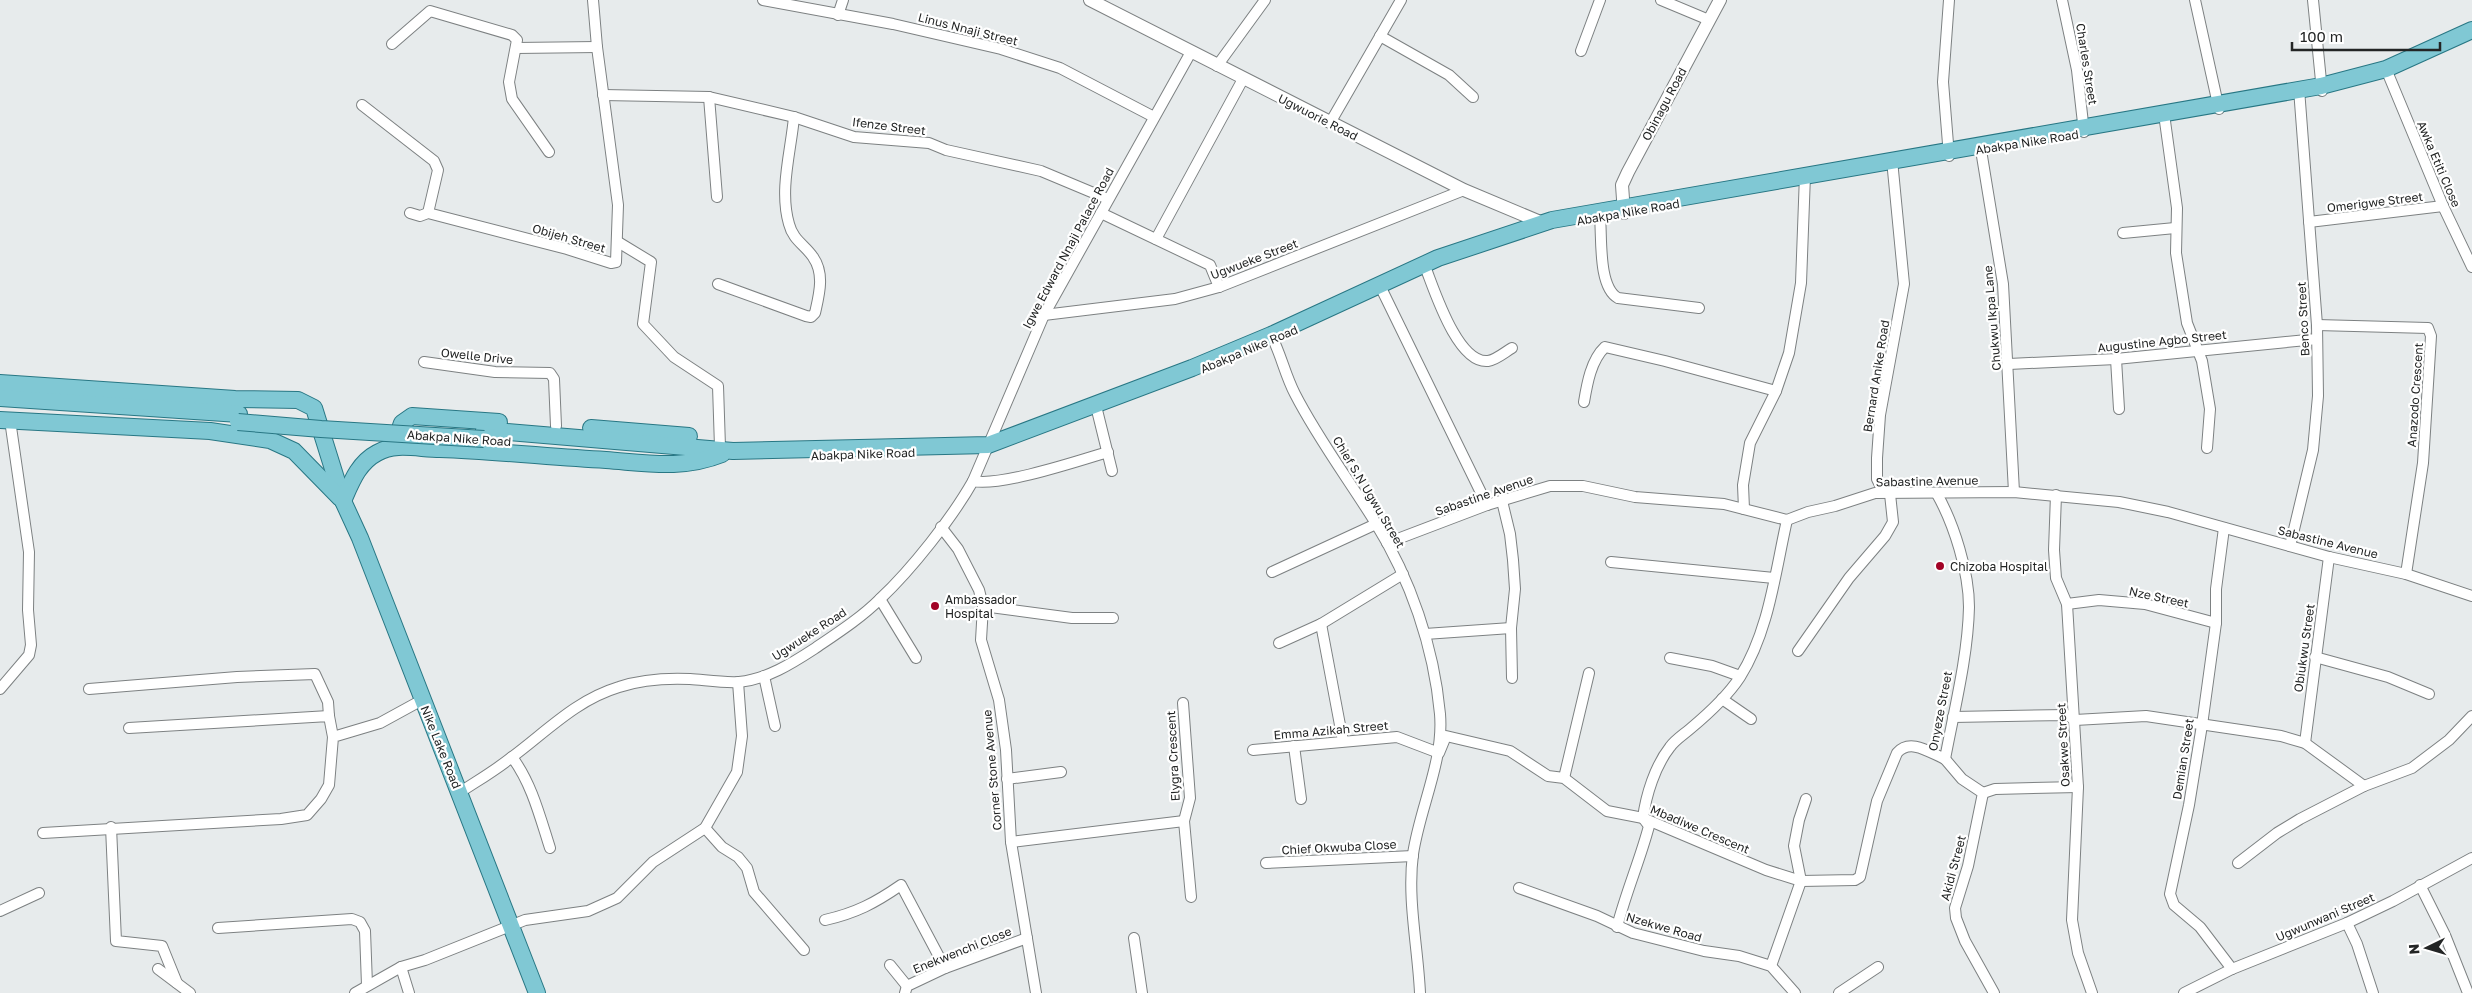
<svg xmlns="http://www.w3.org/2000/svg" width="2472" height="993" font-family="'Golos Text',sans-serif">
	<rect width="100%" height="100%" fill="#e7ebec"/>
	<g fill="none" stroke-linecap="round" stroke-linejoin="round">
		<!-- minor casing -->
		<g stroke="#7d8182" stroke-width="12">
			<g id="minor">
				<path d="M 763,0 L 893,24 L 1001,49 L 1060,68 L 1154,117"/>
				<path d="M 1661,0 L 1709,20"/>
				<path d="M 2062,0 L 2077,70 L 2084,132"/>
				<path d="M 2195,0 L 2219,109"/>
				<path d="M 2313,0 L 2322,91"/>
				<path d="M 838,15 L 843,0"/>
				<path d="M 1380,36 L 1449,75 L 1473,97"/>
				<path d="M 392,44 L 430,11 L 512,35 L 517,40 L 509,82 L 512,99 L 549,152"/>
				<path d="M 516,48 L 597,47"/>
				<path d="M 1581,51 L 1600,0"/>
				<path d="M 1217,66 L 1265,0"/>
				<path d="M 2386,69 L 2443,206 L 2472,267"/>
				<path d="M 603,95 L 709,97 L 794,117 L 854,137 L 929,143 L 946,150 L 1041,171 L 1108,199"/>
				<path d="M 709,97 L 717,197"/>
				<path d="M 362,105 L 434,161 L 438,170 L 428,213"/>
				<path d="M 2164,114 L 2177,208 L 2176,253 L 2187,323 L 2202,361 L 2210,409 L 2207,448"/>
				<path d="M 1330,123 L 1401,0"/>
				<path d="M 1980,144 L 2003,284 L 2014,492"/>
				<path d="M 1949,156 L 1943,82 L 1949,0"/>
				<path d="M 410,213 L 420,216 L 428,213 L 567,249 L 611,263 L 616,262 L 618,205 L 597,47 L 593,0"/>
				<path d="M 1101,213 L 1210,265 L 1219,287"/>
				<path d="M 1600,217 C 1602,238 1598,287 1618,298 L 1699,308"/>
				<path d="M 2309,222 L 2443,206"/>
				<path d="M 2123,233 L 2175,228"/>
				<path d="M 1156,239 L 1243,79"/>
				<path d="M 618,242 L 651,262 L 643,324 L 674,357 L 718,386 L 720,447"/>
				<path d="M 1426,269 C 1435,292 1458,364 1488,361 C 1496,360 1505,352 1512,348"/>
				<path d="M 718,284 L 806,316 L 811,317 L 815,313 C 819,295 825,274 813,257 C 805,245 793,240 789,224 C 779,190 791,151 794,117"/>
				<path d="M 1382,290 L 1487,505"/>
				<path d="M 1044,315 L 1175,299 L 1219,287 L 1464,190"/>
				<path d="M 2317,325 L 2428,328 L 2431,336 L 2423,463 L 2406,574"/>
				<path d="M 1271,335 C 1281,354 1285,375 1295,394 C 1318,439 1349,480 1375,522 C 1410,578 1434,647 1440,714 C 1444,761 1420,807 1413,854 C 1407,899 1418,948 1420,993"/>
				<path d="M 2116,359 L 2119,409"/>
				<path d="M 424,362 L 495,372 L 550,373 L 554,379 L 556,426"/>
				<path d="M 2009,364 L 2116,359 L 2317,339"/>
				<path d="M 1584,402 C 1587,384 1591,360 1605,347 L 1665,361 L 1776,391"/>
				<path d="M 1096,406 L 1112,471"/>
				<path d="M 973,481 C 1000,487 1078,461 1108,452"/>
				<path d="M 2056,495 L 2054,550 L 2056,578 L 2067,604 L 2078,787 L 2072,920 L 2078,953 L 2092,993"/>
				<path d="M 1502,501 L 1510,534 L 1513,560 L 1515,589 L 1511,628 L 1512,678"/>
				<path d="M 1744,509 L 1743,485 L 1750,443 L 1776,391 L 1789,353 L 1801,283 L 1805,175"/>
				<path d="M 941,527 L 958,549 L 979,590 L 983,606 L 981,640 L 999,700 L 1006,750 L 1011,842 L 1036,993"/>
				<path d="M 2224,528 L 2216,589 L 2216,623 L 2202,725 L 2189,805 L 2170,894 L 2174,905 L 2200,927 L 2232,969"/>
				<path d="M 1387,543 L 1487,505 L 1550,486 L 1583,486 L 1635,497 L 1724,504 L 1787,520 L 1808,512 L 1835,506 L 1875,493 L 2014,492 L 2119,502 L 2168,512 L 2329,557 L 2406,574 L 2472,596"/>
				<path d="M 2290,546 L 2313,450 L 2318,396 L 2317,325 L 2299,89"/>
				<path d="M 1611,562 L 1774,578"/>
				<path d="M 1272,572 L 1376,524"/>
				<path d="M 880,599 L 916,658"/>
				<path d="M 2067,604 L 2099,600 L 2145,604 L 2216,623"/>
				<path d="M 983,606 L 1072,618 L 1113,618"/>
				<path d="M 1321,624 L 1403,574"/>
				<path d="M 1425,634 L 1511,628"/>
				<path d="M 1279,643 L 1321,624 L 1343,741"/>
				<path d="M 1798,651 L 1849,578 L 1885,536 L 1893,522 L 1890,494 L 1880,485 L 1877,479 L 1877,458 L 1880,415 L 1904,284 L 1892,160"/>
				<path d="M 2315,657 L 2388,677 L 2429,694"/>
				<path d="M 1670,658 L 1712,666 L 1740,676"/>
				<path d="M 764,676 L 775,726"/>
				<path d="M 0,689 L 29,655 L 31,645 L 28,610 L 29,552 L 10,420"/>
				<path d="M 89,689 L 237,677 L 315,674 L 328,702 L 329,716"/>
				<path d="M 1722,699 L 1751,719"/>
				<path d="M 1183,703 L 1190,798 L 1184,821 L 1191,897"/>
				<path d="M 1953,717 L 2067,715 L 2075,720 L 2146,716 L 2281,736 L 2305,743 L 2364,786"/>
				<path d="M 129,728 L 329,716 L 333,737"/>
				<path d="M 2305,743 L 2329,557"/>
				<path d="M 1294,746 L 1301,799"/>
				<path d="M 1253,750 L 1397,737 L 1439,753 L 1446,736 L 1510,751 L 1548,776 L 1564,778 L 1607,811 L 1643,818 L 1766,870 L 1801,881 L 1855,880 L 1860,877 L 1877,801 L 1897,753 C 1910,738 1929,752 1945,759 C 1954,711 1968,656 1969,607 C 1969,572 1954,524 1937,494"/>
				<path d="M 512,757 C 532,784 540,817 550,848"/>
				<path d="M 1945,759 L 1962,779 L 1983,793 L 1968,866 L 1955,908 L 1956,918 L 1965,941 L 1994,993"/>
				<path d="M 1564,778 L 1589,673"/>
				<path d="M 1007,779 L 1061,772"/>
				<path d="M 459,793 C 477,781 496,770 512,757 C 547,731 576,700 619,687 C 640,680 667,678 690,679 C 705,680 723,683 739,682 C 767,679 791,664 814,649 C 836,634 861,618 880,599 C 912,569 952,518 973,481 L 1044,315 L 1191,52"/>
				<path d="M 1983,793 L 1995,789 L 2078,787"/>
				<path d="M 111,827 L 116,941 L 162,946 L 177,983"/>
				<path d="M 705,828 L 722,847 L 738,857 L 747,868 L 754,892 L 804,950"/>
				<path d="M 43,833 L 281,819 L 307,815 L 321,799 L 329,785 L 333,737 L 380,723 L 422,700"/>
				<path d="M 1011,842 L 1184,821"/>
				<path d="M 1266,863 L 1413,856"/>
				<path d="M 2238,863 L 2277,833 L 2300,819 L 2364,786 L 2412,768 L 2449,740 L 2472,716"/>
				<path d="M 2420,885 L 2445,935 L 2468,993"/>
				<path d="M 1519,888 L 1597,916 L 1633,933 L 1704,951 L 1739,956 L 1771,966 L 1795,993"/>
				<path d="M 0,911 L 39,893"/>
				<path d="M 825,920 C 856,913 875,903 901,885 L 945,968"/>
				<path d="M 2347,923 L 2357,944 L 2373,993"/>
				<path d="M 1617,927 C 1626,892 1640,860 1649,826 L 1643,818 C 1646,795 1655,766 1670,747 C 1675,740 1683,735 1690,729 C 1708,714 1727,697 1740,677 C 1769,631 1775,573 1787,520"/>
				<path d="M 218,928 L 352,919 L 360,922 L 365,931 L 367,985"/>
				<path d="M 1134,938 L 1142,993"/>
				<path d="M 890,965 L 907,986"/>
				<path d="M 1771,966 L 1801,881 L 1794,846 L 1799,820 L 1806,799"/>
				<path d="M 401,967 L 409,993"/>
				<path d="M 158,969 L 190,993"/>
				<path d="M 355,993 L 401,967 L 425,960 L 525,920 L 588,911 L 617,898 L 653,862 L 705,828 L 737,772 L 742,736 L 738,682"/>
				<path d="M 905,993 L 907,986 L 945,968 L 1027,938"/>
				<path d="M 1839,993 L 1878,967"/>
				<path d="M 2184,993 L 2232,969 L 2347,923 L 2393,901 L 2472,858"/>
			</g>
		</g>
		<!-- tertiary casing -->
		<g stroke="#7d8182" stroke-width="14">
			<g id="tertiary">
				<path d="M 1090,0 L 1464,190 L 1545,224"/>
				<path d="M 1624,213 L 1622,185 L 1628,172 L 1720,0"/>
			</g>
		</g>
		<!-- primary casing -->
		<g stroke="#287784" stroke-width="18">
			<g id="primary">
				<path d="M 0,383 L 235,399 L 298,400 L 314,408 L 343,501 L 360,538 L 537,993"/>
				<path d="M 0,398 L 239,414"/>
				<path d="M 0,420 L 210,431 L 270,440 L 294,451 L 340,498"/>
				<path d="M 591,428 L 689,436"/>
				<path d="M 484,430 L 733,451 L 988,445 L 1192,368 L 1271,335 L 1438,258 L 1552,220 L 2321,86 L 2386,69 L 2472,30"/>
				<path d="M 394,446 L 402,423 L 412,416 L 499,422"/>
				<path d="M 343,501 C 351,483 358,463 377,453 C 395,442 419,449 440,449 C 495,451 551,457 606,460 C 647,463 682,470 722,454"/>
			</g>
		</g>
		<!-- minor -->
		<use href="#minor" stroke="#fff" stroke-width="10"/>
		<!-- tertiary -->
		<use href="#tertiary" stroke="#fff" stroke-width="12"/>
		<!-- primary -->
		<use href="#primary" stroke="#80c8d4" stroke-width="16"/>
		<!-- primary-bridge casing -->
		<g stroke="#287784" stroke-width="18" stroke-linecap="butt">
			<path id="primary-bridge" d="M 238,422 L 321,429 L 484,439"/>
		</g>
		<!-- primary-bridge -->
		<use href="#primary-bridge" stroke="#80c8d4" stroke-width="16"/>
	</g>
	<!-- markers -->
	<g fill="#a20326" stroke="#fff" stroke-width="2">
		<circle cx="1940" cy="566" r="5"/>
		<circle cx="935" cy="606" r="5"/>
	</g>
	<g text-anchor="middle" dominant-baseline="central" stroke-width="4.5" stroke-linejoin="round" paint-order="stroke">
		<!-- street labels -->
		<g font-size="12" fill="#232525" stroke="#fff">
			<text transform="translate(968 29) rotate(14)">Linus Nnaji Street</text>
			<text transform="translate(2087 64) rotate(81)">Charles Street</text>
			<text transform="translate(1664 104) rotate(-62)">Obinagu Road</text>
			<text transform="translate(1318 117) rotate(27)">Ugwuorie Road</text>
			<text transform="translate(889 126) rotate(7)">Ifenze Street</text>
			<text transform="translate(2027 142) rotate(-9)">Abakpa Nike Road</text>
			<text transform="translate(2439 164) rotate(67)">Awka Etiti Close</text>
			<text transform="translate(2375 202) rotate(-7)">Omerigwe Street</text>
			<text transform="translate(1628 212) rotate(-10)">Abakpa Nike Road</text>
			<text transform="translate(569 238) rotate(16)">Obijeh Street</text>
			<text transform="translate(1068 248) rotate(-62)">Igwe Edward Nnaji Palace Road</text>
			<text transform="translate(1254 259) rotate(-21)">Ugwueke Street</text>
			<text transform="translate(1992 318) rotate(-95)">Chukwu Ikpa Lane</text>
			<text transform="translate(2303 319) rotate(-93)">Benco Street</text>
			<text transform="translate(2162 341) rotate(-6)">Augustine Agbo Street</text>
			<text transform="translate(1249 349) rotate(-23)">Abakpa Nike Road</text>
			<text transform="translate(477 356) rotate(6)">Owelle Drive</text>
			<text transform="translate(1876 376) rotate(-81)">Bernard Anike Road</text>
			<text transform="translate(2415 395) rotate(-86)">Anazodo Crescent</text>
			<text transform="translate(459 438) rotate(4)">Abakpa Nike Road</text>
			<text transform="translate(863 454) rotate(-2)">Abakpa Nike Road</text>
			<text transform="translate(1927 481) rotate(-1)">Sabastine Avenue</text>
			<text transform="translate(1369 492) rotate(59)">Chief S.N Ugwu Street</text>
			<text transform="translate(1484 495) rotate(-19)">Sabastine Avenue</text>
			<text transform="translate(2328 542) rotate(14)">Sabastine Avenue</text>
			<text transform="translate(2159 597) rotate(12)">Nze Street</text>
			<text transform="translate(809 634) rotate(-33)">Ugwueke Road</text>
			<text transform="translate(2304 648) rotate(-82)">Obiukwu Street</text>
			<text transform="translate(1940 711) rotate(-79)">Onyeze Street</text>
			<text transform="translate(1331 730) rotate(-5)">Emma Azikah Street</text>
			<text transform="translate(2063 745) rotate(-93)">Osakwe Street</text>
			<text transform="translate(441 747) rotate(68)">Nike Lake Road</text>
			<text transform="translate(1173 756) rotate(-93)">Elygra Crescent</text>
			<text transform="translate(2183 759) rotate(-81)">Demian Street</text>
			<text transform="translate(992 770) rotate(-95)">Corner Stone Avenue</text>
			<text transform="translate(1700 829) rotate(23)">Mbadiwe Crescent</text>
			<text transform="translate(1339 847) rotate(-3)">Chief Okwuba Close</text>
			<text transform="translate(1953 868) rotate(-75)">Akidi Street</text>
			<text transform="translate(2325 917) rotate(-23)">Ugwunwani Street</text>
			<text transform="translate(1664 927) rotate(16)">Nzekwe Road</text>
			<text transform="translate(962 950) rotate(-22)">Enekwenchi Close</text>
		</g>
		<!-- poi labels -->
		<g font-size="12" fill="#232525" stroke="#fff" text-anchor="start">
			<text x="1950" y="566">Chizoba Hospital</text>
			<text x="945" y="599">Ambassador<tspan x="945" dy="14">Hospital</tspan></text>
		</g>
	</g>
	<!-- north arrow -->
	<g transform="translate(2427 948) rotate(265)" stroke="#ffffff" stroke-width="4" paint-order="stroke">
	<path d="M0-4L9 19L0 12L-9 19Z" fill="#232525"/>
	<text y="-8" font-size="14" font-weight="bold" text-anchor="middle" fill="#232525">N</text>
	</g>
	<!-- scale -->
	<path d="M2292 42v8h148v-8" fill="none" stroke="#232525" stroke-width="2.5"/>
	<text x="2300" y="42" font-size="15" fill="#232525" stroke="#ffffff" stroke-width="4" paint-order="stroke">100 m</text>
</svg>
